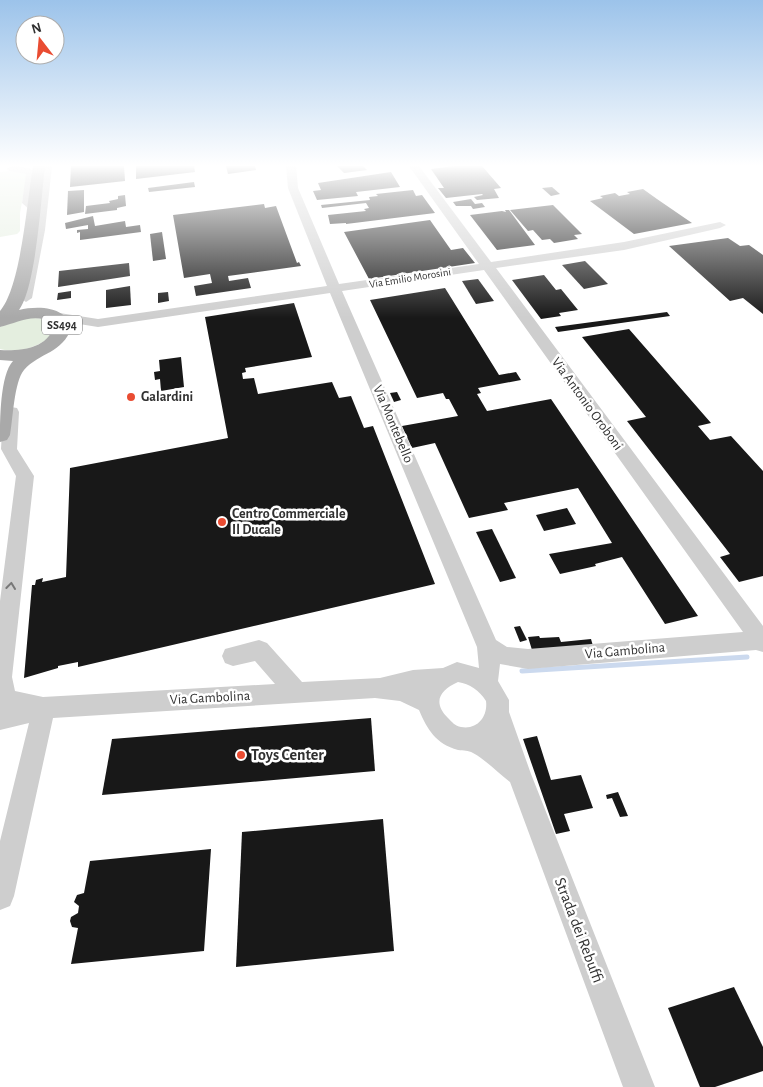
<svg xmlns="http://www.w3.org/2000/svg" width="763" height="1087" font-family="'Alegreya Sans',sans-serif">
	<rect width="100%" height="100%" fill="#fff"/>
	<!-- green -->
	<g fill="#e4eedf">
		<path d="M 10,171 L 27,174 L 20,213 L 20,231 L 17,234 L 0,237 L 0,172 Z"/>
		<path d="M 28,317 L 49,320 L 55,325 L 52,336 C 36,347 20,354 0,349 L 0,327 Z"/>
	</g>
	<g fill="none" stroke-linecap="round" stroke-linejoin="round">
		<!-- stream -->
		<path stroke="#cbd9ee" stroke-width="5" d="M 522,671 L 747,657"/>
	</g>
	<!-- building -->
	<g fill="#181818">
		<path d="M 71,166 L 124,166 L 125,181 L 70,187 Z"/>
		<path d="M 136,166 L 194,166 L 195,172 L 136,179 Z"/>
		<path d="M 226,166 L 255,166 L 256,170 L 228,174 Z"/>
		<path d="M 337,166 L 363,166 L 367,170 L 344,173 Z"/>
		<path d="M 455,166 L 482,166 L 501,188 L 494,189 L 499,198 L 477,200 L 474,197 L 483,195 L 482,194 L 446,198 L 438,188 L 444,188 L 431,169 Z"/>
		<path d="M 391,172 L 400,187 L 356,192 L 358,196 L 317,200 L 313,191 L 321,190 L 318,183 Z"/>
		<path d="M 194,182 L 195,187 L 149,192 L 148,188 Z"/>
		<path d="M 552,187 L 560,194 L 551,196 L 542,188 Z"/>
		<path d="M 643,189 L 657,199 L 692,223 L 634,234 L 590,201 L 603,198 L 600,196 L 615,193 L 619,196 L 630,194 L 627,192 Z"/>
		<path d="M 84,190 L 84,212 L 67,215 L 68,191 Z"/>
		<path d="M 413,190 L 416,196 L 422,195 L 435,213 L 346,224 L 346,223 L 330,224 L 328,215 L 366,211 L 364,209 L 369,208 L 366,203 L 322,208 L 321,205 L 370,200 L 369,197 L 378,196 L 376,194 Z"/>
		<path d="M 125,195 L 126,206 L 117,208 L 117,210 L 85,214 L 86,206 L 110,203 L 109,201 L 118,199 L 118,196 Z"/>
		<path d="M 471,199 L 475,204 L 482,203 L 485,207 L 473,209 L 471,206 L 456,206 L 453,202 Z"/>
		<path d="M 264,204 L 265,208 L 276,206 L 297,263 L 299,262 L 301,266 L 228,276 L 229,281 L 248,278 L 251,288 L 196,296 L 194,286 L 212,283 L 210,274 L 184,278 L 173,215 Z"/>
		<path d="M 553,205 L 582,234 L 574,235 L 578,239 L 554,243 L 550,239 L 542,240 L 533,230 L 528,231 L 510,210 Z"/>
		<path d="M 505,210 L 509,210 L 535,245 L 497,250 L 470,215 L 502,211 L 506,212 Z"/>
		<path d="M 93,216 L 95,226 L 125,221 L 126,227 L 140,225 L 141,232 L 80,240 L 80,232 L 77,233 L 77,230 L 88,229 L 88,225 L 66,229 L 65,223 Z"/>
		<path d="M 430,220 L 451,250 L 463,248 L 475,263 L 369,279 L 344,232 Z"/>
		<path d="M 162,232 L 166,259 L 153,261 L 150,234 Z"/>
		<path d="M 728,238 L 740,246 L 749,245 L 763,255 L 763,314 L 743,298 L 730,301 L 669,246 Z"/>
		<path d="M 585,261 L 608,284 L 584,289 L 562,265 Z"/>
		<path d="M 129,263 L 130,276 L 58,287 L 59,271 Z"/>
		<path d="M 544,275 L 556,290 L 561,289 L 578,310 L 559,313 L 561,316 L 541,319 L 512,280 Z"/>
		<path d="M 478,279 L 494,301 L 476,304 L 462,281 Z"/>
		<path d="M 130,286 L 131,305 L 106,308 L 106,290 Z"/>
		<path d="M 445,288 L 499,375 L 516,372 L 521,380 L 478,388 L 481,393 L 477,394 L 487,411 L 551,399 L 698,616 L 665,624 L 622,557 L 595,564 L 596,566 L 560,574 L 549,554 L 612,543 L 578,488 L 504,503 L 508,510 L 469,518 L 435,443 L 412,448 L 402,426 L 458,416 L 449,399 L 446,399 L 443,393 L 417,398 L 370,300 Z"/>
		<path d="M 71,291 L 71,298 L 57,300 L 58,293 Z"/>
		<path d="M 168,292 L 169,301 L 158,303 L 158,293 Z"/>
		<path d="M 294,303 L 312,357 L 245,368 L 246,372 L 242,373 L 243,379 L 254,378 L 258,394 L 332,382 L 339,398 L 351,396 L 364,428 L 373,426 L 435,584 L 78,667 L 78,662 L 58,666 L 58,668 L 24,678 L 32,585 L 35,585 L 36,580 L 43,578 L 42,582 L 66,577 L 70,468 L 228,438 L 205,317 Z"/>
		<path d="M 667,312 L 670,316 L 558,332 L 555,327 Z"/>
		<path d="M 629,329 L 711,423 L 698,426 L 710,440 L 731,436 L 763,471 L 763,576 L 739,582 L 720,557 L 730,554 L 627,421 L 646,417 L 582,337 Z"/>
		<path d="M 181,357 L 184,387 L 161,391 L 160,379 L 155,380 L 154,372 L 160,371 L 159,360 Z"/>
		<path d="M 397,392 L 401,400 L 394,402 L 390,393 Z"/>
		<path d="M 567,508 L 576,524 L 544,531 L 536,515 Z"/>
		<path d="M 492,529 L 516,578 L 500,582 L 476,532 Z"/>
		<path d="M 520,626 L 527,640 L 520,642 L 514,627 Z"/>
		<path d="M 539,636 L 540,638 L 559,637 L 561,642 L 591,639 L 593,646 L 532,650 L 528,637 Z"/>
		<path d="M 371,718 L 375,771 L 102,795 L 112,739 Z"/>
		<path d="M 537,736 L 551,780 L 581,775 L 593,808 L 564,814 L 570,831 L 556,834 L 523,739 Z"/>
		<path d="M 618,792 L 628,816 L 620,817 L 612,798 L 607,799 L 606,795 Z"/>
		<path d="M 383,819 L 394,951 L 236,967 L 242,832 Z"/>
		<path d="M 211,849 L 204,951 L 71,964 L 78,928 L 72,927 L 70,921 L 71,917 L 78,913 L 79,906 L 74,902 L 77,895 L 84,893 L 90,861 Z"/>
		<path d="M 734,987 L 763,1047 L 763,1071 L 715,1087 L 700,1087 L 668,1008 Z"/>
	</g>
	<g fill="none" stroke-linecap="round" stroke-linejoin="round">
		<!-- minor -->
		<g fill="#cecece" fill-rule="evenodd">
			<path d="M 16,166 L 29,168 L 36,173 L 32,202 L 37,205 L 42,166 L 52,166 L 45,230 L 32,298 L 26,302 L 20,298 L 36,209 L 29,209 L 22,203 L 26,174 L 9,171 L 7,169 L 9,167 Z"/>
			<path d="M 286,166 L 296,166 L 298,188 L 339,284 L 479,264 L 409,166 L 419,166 L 491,262 L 624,242 L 720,222 L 726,225 L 720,228 L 624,250 L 496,268 L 763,626 L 763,652 L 756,650 L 528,669 L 500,664 L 498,681 L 509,700 L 509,712 L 531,774 L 655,1087 L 623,1087 L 510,782 C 498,773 486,760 473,753 C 468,750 464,751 458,750 C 436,744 427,729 419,710 L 400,701 L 375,698 L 53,718 L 14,896 L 10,906 L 0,910 L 0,841 L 29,723 L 0,730 L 0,601 L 16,476 L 1,449 L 3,412 L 5,408 L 11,407 L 17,408 L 19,412 L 17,449 L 34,476 L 12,677 L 15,691 L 43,697 L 275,684 L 255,661 L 233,666 L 225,663 L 222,656 L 225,649 L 259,640 L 267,643 L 302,682 L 380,678 L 413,670 L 443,668 L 457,662 L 479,668 L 477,647 L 330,293 L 98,327 L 48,319 L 46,316 L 53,312 L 98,319 L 327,286 L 288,188 ZM 484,270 L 743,632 L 528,649 L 507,647 L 496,640 L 342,291 ZM 458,682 C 470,684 479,690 486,701 C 488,716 478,730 461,727 C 455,726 452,722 448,718 C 432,702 440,690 458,682 Z"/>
		</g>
		<!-- major -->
		<path fill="#a9a9a9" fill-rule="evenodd" d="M 33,166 L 45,166 C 41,199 36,287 19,310 C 32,307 50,306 62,314 C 66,317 69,323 72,327 C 62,354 40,352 24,370 C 14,382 13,419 10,435 L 7,440 L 0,442 C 0,420 0,375 13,361 L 0,360 L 0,350 C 21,351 46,349 54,327 L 51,322 C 32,313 18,323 0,327 L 0,311 C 21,287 27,201 33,166 Z"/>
	</g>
	<!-- one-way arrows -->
	<defs><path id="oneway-chevron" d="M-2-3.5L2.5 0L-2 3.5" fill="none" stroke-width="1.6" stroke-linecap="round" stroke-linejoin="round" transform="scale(1.25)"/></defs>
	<use stroke="#787878" href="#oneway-chevron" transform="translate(11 586) rotate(-83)"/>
	<!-- sky -->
	<linearGradient id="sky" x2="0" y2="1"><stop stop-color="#9cc3ea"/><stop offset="0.52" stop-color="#fff"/><stop offset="1" stop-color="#fff" stop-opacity="0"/></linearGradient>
	<rect width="763" height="318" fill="url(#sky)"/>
	<!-- markers -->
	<g fill="#e94c32" stroke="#fff" stroke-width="2">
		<circle cx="131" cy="397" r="5"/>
		<circle cx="222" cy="522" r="5"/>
		<circle cx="241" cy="755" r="5"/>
	</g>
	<g text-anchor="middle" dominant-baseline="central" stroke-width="5" stroke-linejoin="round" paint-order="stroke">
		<!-- far-street labels -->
		<g font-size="11" fill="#313131" stroke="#fff">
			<text transform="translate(410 278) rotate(-9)">Via Emilio Morosini</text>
		</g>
		<!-- shield labels -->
		<rect fill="#fff" stroke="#6f6f6f" stroke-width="1" x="42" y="315.5" width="40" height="19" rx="4"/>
		<g font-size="12" font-weight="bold" fill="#313131">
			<text x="62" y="325">SS494</text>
		</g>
		<!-- poi labels -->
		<g font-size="14" font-weight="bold" fill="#313131" stroke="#fff" text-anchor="start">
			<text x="141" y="397">Galardini</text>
			<text x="232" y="514">Centro Commerciale<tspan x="232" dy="16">Il Ducale</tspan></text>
		</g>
		<!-- street labels -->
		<g font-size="14" fill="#313131" stroke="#fff">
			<text transform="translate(587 404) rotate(54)">Via Antonio Oroboni</text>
			<text transform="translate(393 424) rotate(67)">Via Montebello</text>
			<text transform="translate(625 651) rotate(-5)">Via Gambolina</text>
			<text transform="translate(210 698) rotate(-3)">Via Gambolina</text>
		</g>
		<!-- near-poi labels -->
		<g font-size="16" font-weight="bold" fill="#313131" stroke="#fff" text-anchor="start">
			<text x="251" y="755">Toys Center</text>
		</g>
		<!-- near-street labels -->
		<g font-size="16" fill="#313131" stroke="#fff">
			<text transform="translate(579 930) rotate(69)">Strada dei Rebuffi</text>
		</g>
	</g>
	<!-- north arrow -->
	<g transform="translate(40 40) rotate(344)"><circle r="24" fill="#ffffff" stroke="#adadad"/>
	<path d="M0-4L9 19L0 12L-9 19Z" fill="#e94c32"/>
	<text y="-8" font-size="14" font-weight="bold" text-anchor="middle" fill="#313131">N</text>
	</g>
</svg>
